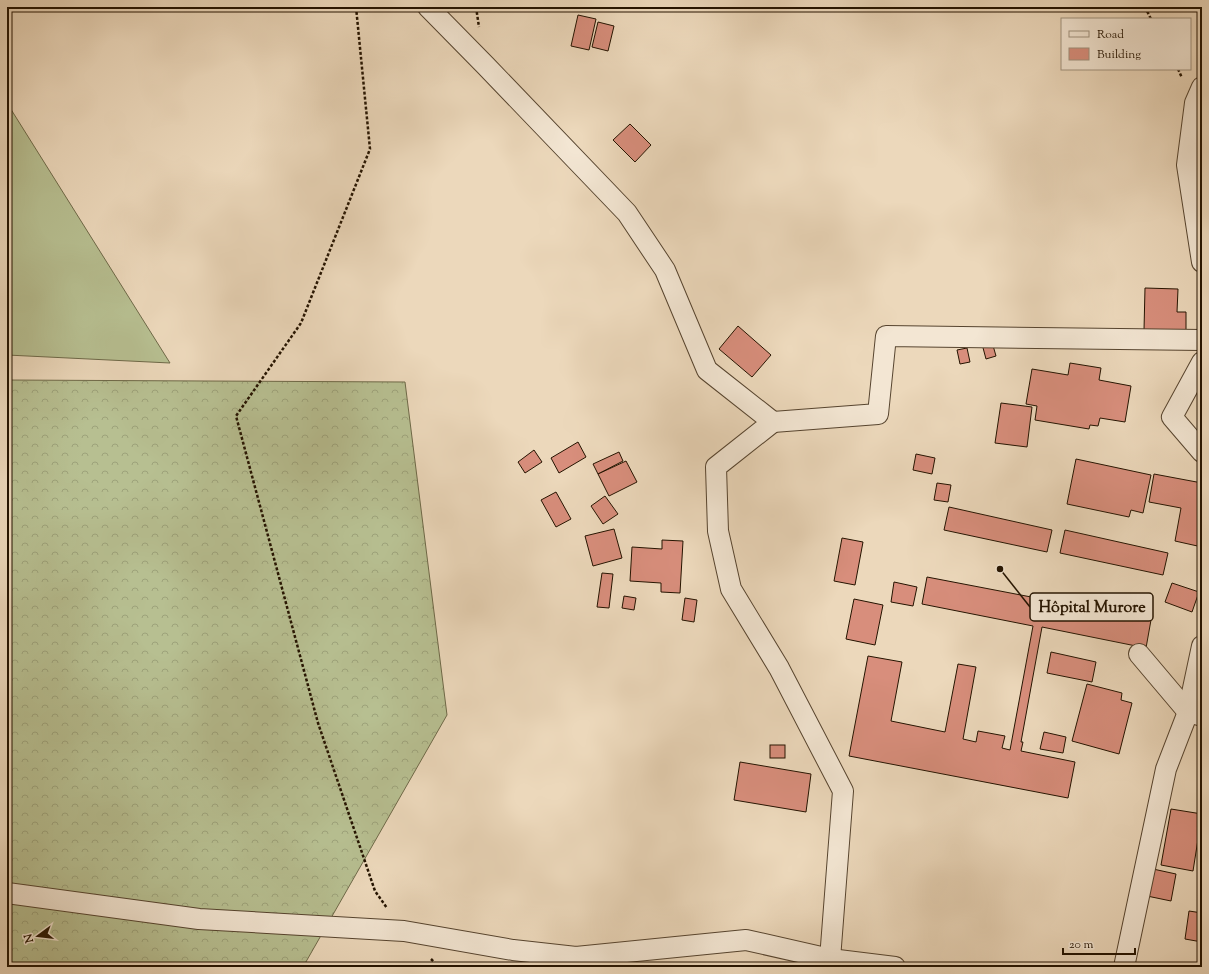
<svg xmlns="http://www.w3.org/2000/svg" width="1209" height="974" font-family="'Sorts Mill Goudy',serif">
	<defs>
		<pattern id="forest-crowns" width="20" height="18" patternUnits="userSpaceOnUse"><rect width="20" height="18" fill="#b7bf91"/><path d="M2 6a3 3 0 1 1 6 0M12 15a3 3 0 1 1 6 0" fill="none" stroke="#9da37b"/></pattern>
	</defs>
	<rect width="100%" height="100%" fill="#ecd8bb"/>
	<filter id="stains"><feTurbulence type="fractalNoise" baseFrequency=".005" numOctaves="4"/><feColorMatrix values="0 0 0 0 .2 0 0 0 0 .09 0 0 0 0 .02 0 0 0 .5 -.17"/></filter>
	<radialGradient id="worn" r=".72"><stop offset=".6" stop-color="#630" stop-opacity="0"/><stop offset="1" stop-color="#630" stop-opacity=".3"/></radialGradient>
	<!-- grass -->
	<path fill="#b7bf91" stroke="#6e6948" d="M 7,103 L 170,363 L 7,355 Z"/>
	<!-- forest -->
	<path fill="url(#forest-crowns)" stroke="#6e6948" d="M 7,380 L 405,382 L 447,715 L 303,967 L 7,967 Z"/>
	<!-- building -->
	<g fill="#d88e7c" stroke="#241300">
		<path d="M 578,15 L 596,19 L 589,50 L 571,46 Z"/>
		<path d="M 598,22 L 614,26 L 608,51 L 592,47 Z"/>
		<path d="M 630,124 L 651,145 L 635,162 L 613,140 Z"/>
		<path d="M 1145,288 L 1178,289 L 1177,312 L 1186,312 L 1186,332 L 1144,330 Z"/>
		<path d="M 738,326 L 771,355 L 752,377 L 719,349 Z"/>
		<path d="M 992,342 L 996,356 L 986,359 L 982,344 Z"/>
		<path d="M 967,348 L 970,362 L 960,364 L 957,350 Z"/>
		<path d="M 1070,363 L 1101,368 L 1099,380 L 1131,386 L 1125,422 L 1100,418 L 1098,426 L 1090,425 L 1089,429 L 1035,420 L 1037,406 L 1026,404 L 1032,369 L 1068,375 Z"/>
		<path d="M 1001,403 L 1032,407 L 1027,447 L 995,443 Z"/>
		<path d="M 578,442 L 586,457 L 559,473 L 551,458 Z"/>
		<path d="M 534,450 L 542,462 L 525,473 L 518,462 Z"/>
		<path d="M 619,452 L 623,461 L 598,474 L 593,464 Z"/>
		<path d="M 916,454 L 935,458 L 932,474 L 913,470 Z"/>
		<path d="M 1076,459 L 1151,475 L 1143,513 L 1131,510 L 1129,517 L 1067,504 Z"/>
		<path d="M 626,461 L 637,482 L 609,496 L 598,474 Z"/>
		<path d="M 1154,474 L 1202,483 L 1202,547 L 1175,541 L 1181,508 L 1149,502 Z"/>
		<path d="M 937,483 L 951,485 L 948,502 L 934,500 Z"/>
		<path d="M 556,492 L 571,519 L 556,527 L 541,500 Z"/>
		<path d="M 605,496 L 618,514 L 603,524 L 591,506 Z"/>
		<path d="M 949,507 L 1052,530 L 1047,552 L 944,530 Z"/>
		<path d="M 614,529 L 622,558 L 593,566 L 585,536 Z"/>
		<path d="M 1065,530 L 1168,553 L 1163,575 L 1060,553 Z"/>
		<path d="M 842,538 L 863,542 L 855,585 L 834,581 Z"/>
		<path d="M 662,540 L 683,541 L 680,593 L 661,592 L 661,583 L 630,581 L 632,547 L 662,549 Z"/>
		<path d="M 602,573 L 613,574 L 609,608 L 597,607 Z"/>
		<path d="M 927,577 L 1151,620 L 1146,648 L 1042,627 L 1021,742 L 1023,742 L 1021,751 L 1075,762 L 1068,798 L 849,756 L 868,656 L 902,662 L 891,721 L 945,732 L 958,664 L 976,667 L 963,739 L 976,742 L 978,731 L 1005,736 L 1002,748 L 1010,750 L 1033,626 L 922,604 Z"/>
		<path d="M 894,582 L 917,587 L 913,606 L 891,602 Z"/>
		<path d="M 1172,583 L 1199,592 L 1192,612 L 1165,602 Z"/>
		<path d="M 624,596 L 636,598 L 634,610 L 622,608 Z"/>
		<path d="M 685,598 L 697,600 L 694,622 L 682,620 Z"/>
		<path d="M 854,599 L 883,605 L 875,645 L 846,639 Z"/>
		<path d="M 1051,652 L 1096,662 L 1092,682 L 1047,673 Z"/>
		<path d="M 1087,684 L 1122,693 L 1121,700 L 1132,703 L 1119,754 L 1072,741 Z"/>
		<path d="M 1044,732 L 1066,737 L 1063,753 L 1040,749 Z"/>
		<rect x="770" y="745" width="15" height="13"/>
		<path d="M 740,762 L 811,774 L 806,812 L 734,800 Z"/>
		<path d="M 1171,809 L 1202,814 L 1193,871 L 1161,865 Z"/>
		<path d="M 1153,869 L 1176,874 L 1171,901 L 1147,896 Z"/>
		<path d="M 1189,911 L 1202,913 L 1202,942 L 1185,939 Z"/>
	</g>
	<g fill="none" stroke-linecap="round" stroke-linejoin="round">
		<!-- minor casing -->
		<g stroke="#56442f" stroke-width="22">
			<g id="minor">
				<path d="M 428,7 L 485,65 L 627,213 L 665,270 L 707,370 L 773,422 L 716,467 L 718,531 L 731,589 L 779,668 L 843,791 L 830,959"/>
				<path d="M 1202,87 L 1195,103 L 1187,165 L 1202,262"/>
				<path d="M 1202,362 L 1172,417 L 1202,452"/>
				<path d="M 773,422 L 878,414 L 886,336 L 1202,340"/>
				<path d="M 1139,654 L 1188,712 L 1202,716"/>
				<path d="M 7,893 L 199,919 L 404,931 L 513,950 L 576,957 L 746,940 L 830,959 L 895,967"/>
				<path d="M 1124,967 L 1166,769 L 1188,712 L 1202,646"/>
			</g>
		</g>
		<!-- path -->
		<g stroke="#241300" stroke-width="2.5" stroke-dasharray="3 2" stroke-linecap="butt">
			<path d="M 356,7 L 370,149 L 301,323 L 236,416 L 318,723 L 375,891 L 387,908"/>
			<path d="M 476,7 L 479,27"/>
			<path d="M 1145,7 L 1151,19"/>
			<path d="M 1178,69 L 1182,78"/>
			<path d="M 431,959 L 439,967"/>
		</g>
		<!-- minor -->
		<use href="#minor" stroke="#f3e6d3" stroke-width="20"/>
	</g>
	<!-- callouts -->
	<path fill="none" stroke="#241300" stroke-width="1.5" d="M1000 569L1030 607"/>
	<circle fill="#241300" stroke="#f3e6d3" stroke-width="1.5" cx="1000" cy="569" r="4"/>
	<rect fill="#f3e6d3" stroke="#241300" stroke-width="1.5" x="1030" y="593" width="123" height="28" rx="4"/>
	<g font-size="16" text-anchor="middle" font-weight="bold" fill="#241300">
		<text x="1092" y="612">Hôpital Murore</text>
	</g>
	<!-- margin -->
	<rect width="1209" height="974" fill="none" stroke="#ecd8bb" stroke-width="24"/>
	<rect x="8" y="8" width="1193" height="958" fill="none" stroke="#241300" stroke-width="2"/>
	<rect x="12" y="12" width="1185" height="950" fill="none" stroke="#241300"/>
	<!-- legend -->
	<rect x="1061" y="18" width="130" height="52" fill="#f3e6d3" stroke="#a0927f"/>
	<rect x="1069" y="31" width="20" height="6" fill="#f3e6d3" stroke="#a0927f"/>
	<text x="1097" y="38" font-size="12" fill="#241300">Road</text>
	<rect x="1069" y="48" width="20" height="12" fill="#d88e7c" stroke="#a0927f"/>
	<text x="1097" y="58" font-size="12" fill="#241300">Building</text>
	<!-- north arrow -->
	<g transform="translate(38 936) rotate(255)" stroke="#f3e6d3" stroke-width="3" paint-order="stroke">
	<path d="M0-3L7 15L0 10L-7 15Z" fill="#241300"/>
	<text y="-6" font-size="11" font-weight="bold" text-anchor="middle" fill="#241300">N</text>
	</g>
	<!-- scale -->
	<path d="M1063 948v6h72v-6" fill="none" stroke="#241300" stroke-width="2"/>
	<text x="1069" y="948" font-size="12" fill="#241300" stroke="#f3e6d3" stroke-width="3" paint-order="stroke">20 m</text>
	<rect width="100%" height="100%" filter="url(#stains)"/>
	<rect width="100%" height="100%" fill="url(#worn)"/>
</svg>
